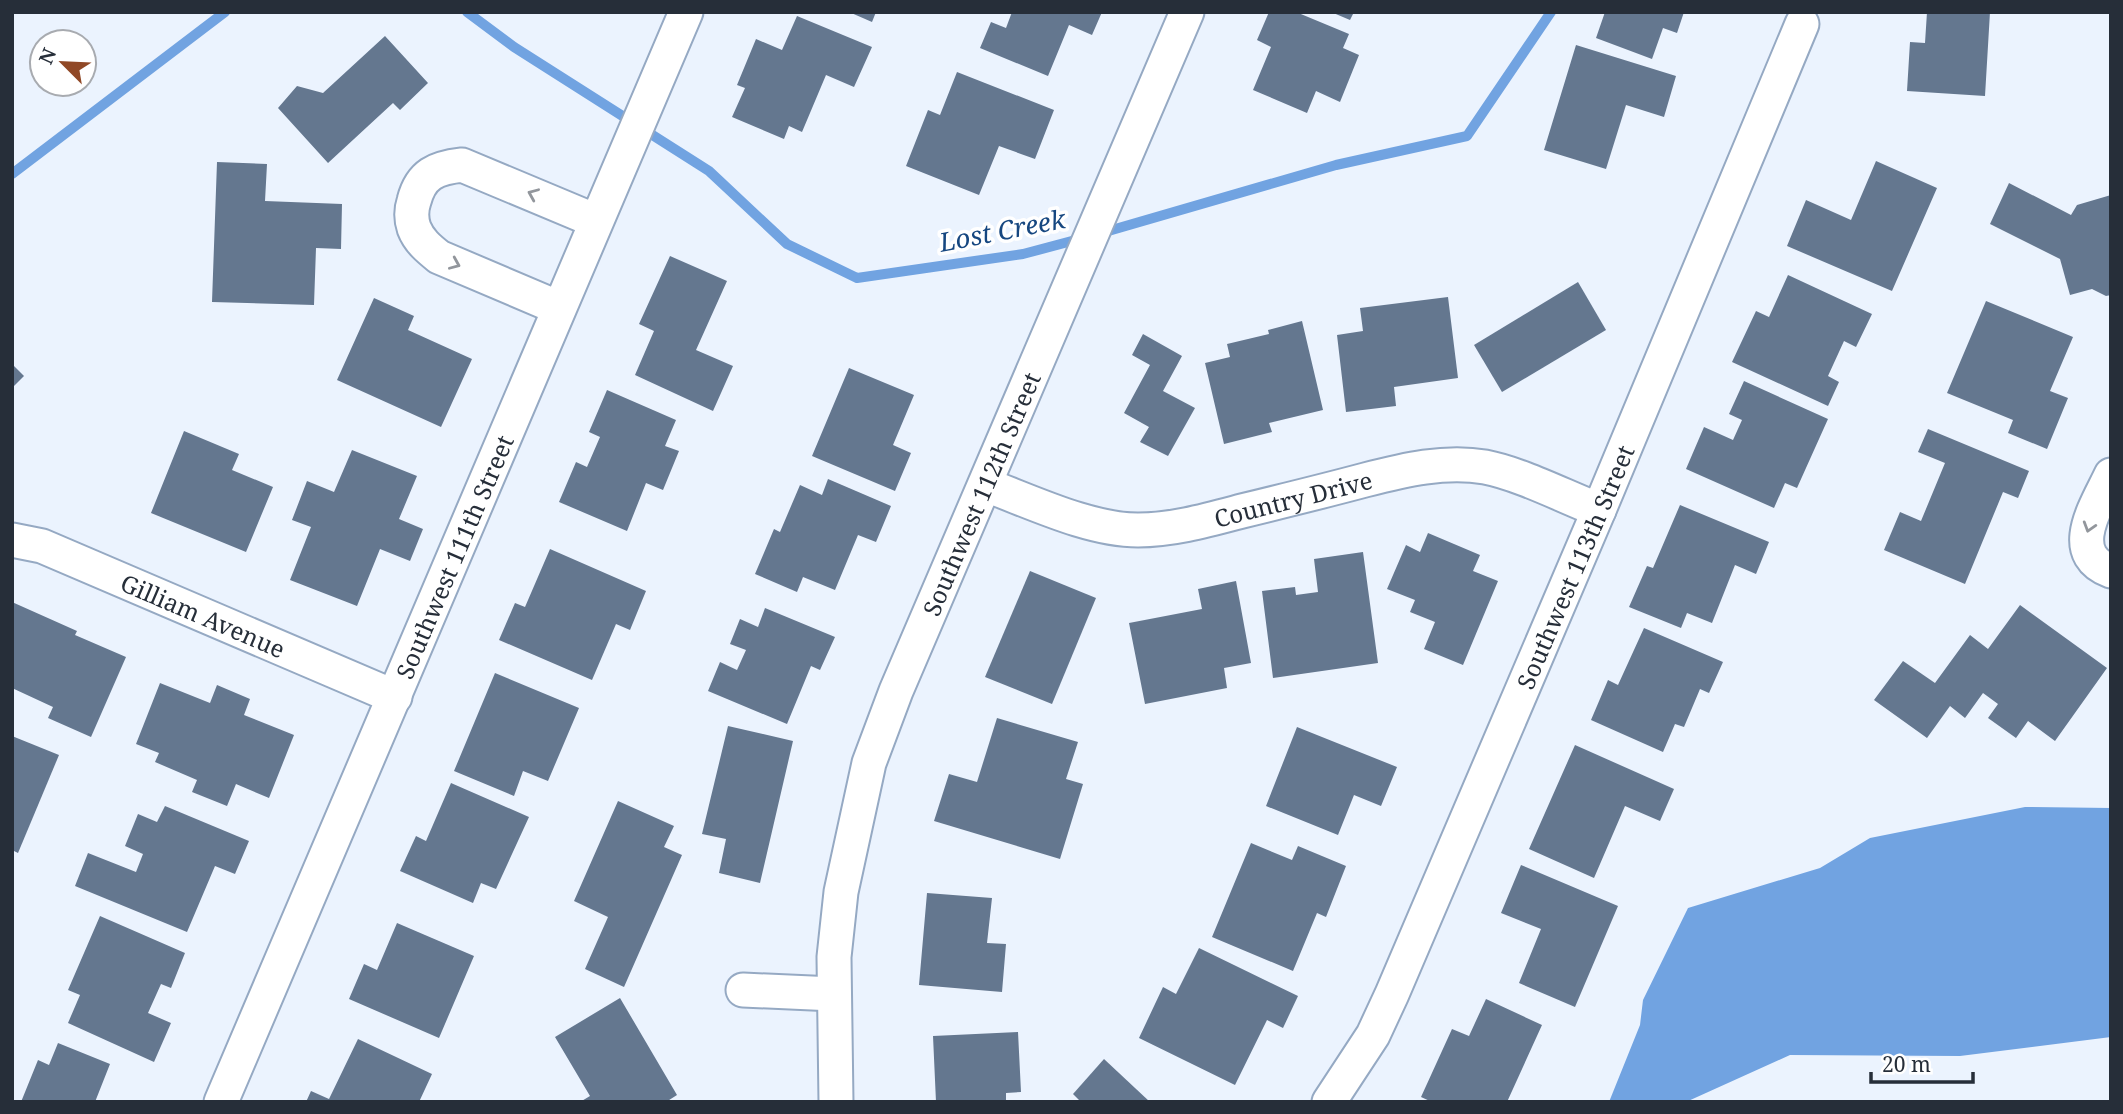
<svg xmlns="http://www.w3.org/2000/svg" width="2123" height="1114" font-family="'Noto Serif',serif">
	<rect width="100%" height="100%" fill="#ebf3fe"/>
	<!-- water -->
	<path fill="#71a3e1" d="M 2025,807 L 2111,808 L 2111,1037 L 1960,1056 L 1790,1055 L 1686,1102 L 1609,1102 L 1640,1025 L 1643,1000 L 1688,908 L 1820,868 L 1870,838 Z"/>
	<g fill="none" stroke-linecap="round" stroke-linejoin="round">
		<!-- stream -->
		<g stroke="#71a3e1" stroke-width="10">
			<path d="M 467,12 L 514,47 L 709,171 L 787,244 L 857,278 L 1023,254 L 1083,238"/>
			<path d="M 12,174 L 225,12"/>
			<path d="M 1098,234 L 1336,165 L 1467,136 L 1551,12"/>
		</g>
	</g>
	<!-- building -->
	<g fill="#64778f">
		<path d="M 849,12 L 876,12 L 872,22 Z"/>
		<path d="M 1012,12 L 1102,12 L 1092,35 L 1069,25 L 1048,76 L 980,48 L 991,22 L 1006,28 Z"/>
		<path d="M 1269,12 L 1296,12 L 1349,34 L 1343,48 L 1359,55 L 1340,102 L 1316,91 L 1307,113 L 1253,90 L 1271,47 L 1257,40 Z"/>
		<path d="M 1331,12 L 1354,12 L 1350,20 Z"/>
		<path d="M 1605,12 L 1684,12 L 1677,33 L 1663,28 L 1652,59 L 1596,38 Z"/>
		<path d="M 1927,12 L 1990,12 L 1985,96 L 1907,91 L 1910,42 L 1925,43 Z"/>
		<path d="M 797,16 L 872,47 L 854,87 L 826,75 L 802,132 L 789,126 L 784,139 L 732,117 L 745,88 L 737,85 L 756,39 L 782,50 Z"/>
		<path d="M 385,36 L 428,83 L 400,110 L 393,103 L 328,163 L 278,108 L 297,86 L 323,93 Z"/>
		<path d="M 1576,45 L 1676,76 L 1664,117 L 1626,105 L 1606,169 L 1544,150 Z"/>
		<path d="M 957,72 L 1054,110 L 1035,159 L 999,146 L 979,195 L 906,166 L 928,110 L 940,115 Z"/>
		<path d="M 1876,161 L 1937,188 L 1892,291 L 1787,246 L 1806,200 L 1851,220 Z"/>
		<path d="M 217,162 L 267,164 L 265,201 L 342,204 L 341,249 L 316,248 L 314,305 L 212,302 Z"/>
		<path d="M 2009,183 L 2071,215 L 2077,205 L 2111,195 L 2111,295 L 2106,296 L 2092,289 L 2070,295 L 2060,259 L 1990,224 Z"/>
		<path d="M 670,256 L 727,281 L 696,350 L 733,366 L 713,411 L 635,375 L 654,331 L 639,324 Z"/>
		<path d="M 1788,275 L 1872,314 L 1856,347 L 1844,341 L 1828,376 L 1839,382 L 1828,406 L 1732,362 L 1756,311 L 1769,317 Z"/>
		<path d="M 1578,282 L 1606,330 L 1502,392 L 1474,345 Z"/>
		<path d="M 1448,297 L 1458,378 L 1394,387 L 1396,406 L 1346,412 L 1337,335 L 1363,331 L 1360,308 Z"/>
		<path d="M 374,298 L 414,316 L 408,330 L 472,359 L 441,427 L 337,380 Z"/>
		<path d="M 1986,301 L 2073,337 L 2050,391 L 2068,398 L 2047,449 L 2008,433 L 2013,420 L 1947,393 Z"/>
		<path d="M 1302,321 L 1323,410 L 1269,423 L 1272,432 L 1224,444 L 1205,363 L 1230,357 L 1227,344 L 1269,334 L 1268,330 Z"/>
		<path d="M 1143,334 L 1182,356 L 1163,391 L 1195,408 L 1168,456 L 1140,442 L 1149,427 L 1124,413 L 1150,365 L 1132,355 Z"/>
		<path d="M 12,364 L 24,376 L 12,388 Z"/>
		<path d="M 849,368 L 914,395 L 893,445 L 911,453 L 895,491 L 812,456 Z"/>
		<path d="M 1744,381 L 1828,419 L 1797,488 L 1785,483 L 1774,508 L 1686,469 L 1704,427 L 1733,440 L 1742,420 L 1729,414 Z"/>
		<path d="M 607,390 L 676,420 L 665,446 L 679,451 L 663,490 L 646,483 L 627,531 L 559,502 L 576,462 L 587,467 L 600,437 L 589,432 Z"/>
		<path d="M 1928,429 L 2029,471 L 2018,498 L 2003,492 L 1965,584 L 1884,550 L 1900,512 L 1921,521 L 1945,463 L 1918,452 Z"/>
		<path d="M 184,431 L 239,454 L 232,470 L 273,487 L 246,552 L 151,513 Z"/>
		<path d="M 352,450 L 417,476 L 399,519 L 423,529 L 410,561 L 380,549 L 357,606 L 290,580 L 311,527 L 292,520 L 307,481 L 334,492 Z"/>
		<path d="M 828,479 L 891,506 L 876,542 L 858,535 L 835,590 L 803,577 L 797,592 L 755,574 L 774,529 L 780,532 L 800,485 L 822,495 Z"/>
		<path d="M 1680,505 L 1769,542 L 1756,574 L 1735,565 L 1712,623 L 1687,613 L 1681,628 L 1629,607 L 1647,566 L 1653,568 Z"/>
		<path d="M 1428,533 L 1480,555 L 1473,571 L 1498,581 L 1463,665 L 1424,649 L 1435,622 L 1410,612 L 1415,600 L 1387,589 L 1406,545 L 1420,552 Z"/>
		<path d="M 550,549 L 646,591 L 630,630 L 616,624 L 592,680 L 499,640 L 515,603 L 525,607 Z"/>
		<path d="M 1363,552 L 1378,663 L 1273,678 L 1262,591 L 1295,587 L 1296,595 L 1318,592 L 1314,559 Z"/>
		<path d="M 1030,571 L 1096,598 L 1052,704 L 985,677 Z"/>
		<path d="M 1236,581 L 1251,663 L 1224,668 L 1227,688 L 1145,704 L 1129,623 L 1202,609 L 1198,589 Z"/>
		<path d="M 12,602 L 77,631 L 75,635 L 126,657 L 91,737 L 48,718 L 53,707 L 12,688 Z"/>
		<path d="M 2020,605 L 2107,668 L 2055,741 L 2028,721 L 2016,738 L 1988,718 L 1998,704 L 1983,693 L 1965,718 L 1950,706 L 1927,738 L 1874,700 L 1903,661 L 1935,683 L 1970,635 L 1988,649 Z"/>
		<path d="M 765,608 L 835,637 L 820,670 L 811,666 L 787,724 L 708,691 L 720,662 L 737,670 L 746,650 L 730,644 L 740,619 L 758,627 Z"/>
		<path d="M 1644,628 L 1723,662 L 1709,693 L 1700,689 L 1684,727 L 1675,724 L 1663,752 L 1591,720 L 1608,680 L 1618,685 Z"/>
		<path d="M 495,673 L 579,708 L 548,781 L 523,771 L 514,796 L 454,771 Z"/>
		<path d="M 160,683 L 210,703 L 217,685 L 250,699 L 244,715 L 294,735 L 269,798 L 236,784 L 227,806 L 192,792 L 197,780 L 155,762 L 159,753 L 136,744 Z"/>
		<path d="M 997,718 L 1078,742 L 1066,779 L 1083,784 L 1060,859 L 934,821 L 949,774 L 977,782 Z"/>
		<path d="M 728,726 L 793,741 L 760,883 L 719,873 L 726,839 L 702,834 Z"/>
		<path d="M 1297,727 L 1397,767 L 1381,806 L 1354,795 L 1338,835 L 1266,806 Z"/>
		<path d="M 12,736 L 59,755 L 18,853 L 12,850 Z"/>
		<path d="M 1575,745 L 1674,789 L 1660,821 L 1625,806 L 1594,878 L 1529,849 Z"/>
		<path d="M 451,783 L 529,817 L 496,889 L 481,883 L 473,903 L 400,871 L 416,836 L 426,841 Z"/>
		<path d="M 618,801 L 674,826 L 664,847 L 682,855 L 624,987 L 585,969 L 608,917 L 574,901 Z"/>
		<path d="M 165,806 L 249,841 L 235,874 L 215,866 L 187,932 L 75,886 L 88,853 L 136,872 L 143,854 L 125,846 L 138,814 L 157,822 Z"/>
		<path d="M 1251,843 L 1292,860 L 1298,846 L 1346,866 L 1326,917 L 1317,913 L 1293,971 L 1212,937 Z"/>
		<path d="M 1521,865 L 1618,906 L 1575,1007 L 1519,983 L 1541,929 L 1501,913 Z"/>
		<path d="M 927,893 L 992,898 L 987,943 L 1006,944 L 1002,992 L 919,985 Z"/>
		<path d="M 100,916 L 185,953 L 171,988 L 161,984 L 148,1013 L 171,1023 L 154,1062 L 68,1023 L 80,995 L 68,990 Z"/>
		<path d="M 397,923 L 474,956 L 439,1038 L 349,999 L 364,964 L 377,970 Z"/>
		<path d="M 1199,948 L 1298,996 L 1283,1028 L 1267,1020 L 1235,1085 L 1139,1038 L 1163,987 L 1176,994 Z"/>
		<path d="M 620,998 L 677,1095 L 666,1102 L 580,1102 L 590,1096 L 555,1037 Z"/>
		<path d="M 1486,999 L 1542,1025 L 1507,1102 L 1432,1102 L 1421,1097 L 1452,1029 L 1469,1036 Z"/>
		<path d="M 1018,1032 L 1021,1092 L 1006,1093 L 1006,1102 L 936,1102 L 933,1036 Z"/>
		<path d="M 358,1039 L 432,1074 L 419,1102 L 306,1102 L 311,1091 L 329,1099 Z"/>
		<path d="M 58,1043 L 110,1064 L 95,1102 L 21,1102 L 38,1060 L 49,1065 Z"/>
		<path d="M 1104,1059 L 1150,1102 L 1081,1102 L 1073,1094 Z"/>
	</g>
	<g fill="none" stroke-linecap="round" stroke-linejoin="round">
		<!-- minor casing -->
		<g stroke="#95a9c3" stroke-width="37">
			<g id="minor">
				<path d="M 559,308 L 439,257 C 429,249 419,241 414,228 C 411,219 411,210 414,201 C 421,174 436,168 462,165 L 596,221"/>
				<path d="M 2111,475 C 2097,505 2064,554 2111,571"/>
				<path id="s1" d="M 986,485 C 1032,502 1089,530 1138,530 C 1173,530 1208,520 1242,511 C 1283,501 1324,491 1365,480 C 1404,470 1445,460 1485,467 C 1521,474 1565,497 1599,510"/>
				<path id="s2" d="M 12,540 L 42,546 L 395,697"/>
				<path d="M 743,990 L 834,994"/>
				<path id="s3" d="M 221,1102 L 686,12"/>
				<path id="s4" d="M 836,1102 L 834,957 L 841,892 L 869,763 L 896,691 L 1187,12"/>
				<path id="s5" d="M 1329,1102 L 1373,1035 L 1392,994 L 1599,510 L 1802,24"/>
			</g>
		</g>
		<!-- minor -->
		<use href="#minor" stroke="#fff" stroke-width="33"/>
	</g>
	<!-- one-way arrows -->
	<defs><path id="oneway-chevron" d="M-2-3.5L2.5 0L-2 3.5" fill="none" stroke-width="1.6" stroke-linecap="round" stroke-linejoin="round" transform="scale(1.75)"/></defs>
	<g stroke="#92969c">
		<use href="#oneway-chevron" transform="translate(533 194) rotate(-157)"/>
		<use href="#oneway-chevron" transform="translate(455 264) rotate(23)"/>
		<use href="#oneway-chevron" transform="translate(2089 527) rotate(107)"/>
	</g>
	<g text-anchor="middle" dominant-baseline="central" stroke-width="7" stroke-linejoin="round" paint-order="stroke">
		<!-- street labels -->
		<g font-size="24" fill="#262e39" stroke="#fff">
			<text stroke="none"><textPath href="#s4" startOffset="634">Southwest 112th Street</textPath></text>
			<text stroke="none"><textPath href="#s1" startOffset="318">Country Drive</textPath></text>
			<text stroke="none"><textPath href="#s3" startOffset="593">Southwest 111th Street</textPath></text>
			<text stroke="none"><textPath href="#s5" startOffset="590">Southwest 113th Street</textPath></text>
			<text stroke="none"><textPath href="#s2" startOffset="206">Gilliam Avenue</textPath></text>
		</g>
		<!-- water labels -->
		<g font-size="26" font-style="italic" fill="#164780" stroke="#fff">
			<text transform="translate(1002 230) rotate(-11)">Lost Creek</text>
		</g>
	</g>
	<!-- border -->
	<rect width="2123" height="1114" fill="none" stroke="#262e39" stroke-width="28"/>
	<!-- north arrow -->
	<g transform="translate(63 63) rotate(294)"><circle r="33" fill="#ffffff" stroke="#a8abb0" stroke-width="2"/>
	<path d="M0-5L12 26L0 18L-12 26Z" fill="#904826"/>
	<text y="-10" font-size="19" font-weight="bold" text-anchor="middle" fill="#262e39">N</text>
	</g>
	<!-- scale -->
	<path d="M1871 1072v10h102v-10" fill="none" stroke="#262e39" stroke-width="3.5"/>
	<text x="1882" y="1072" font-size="21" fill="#262e39" stroke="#ffffff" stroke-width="5" paint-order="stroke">20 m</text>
</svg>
